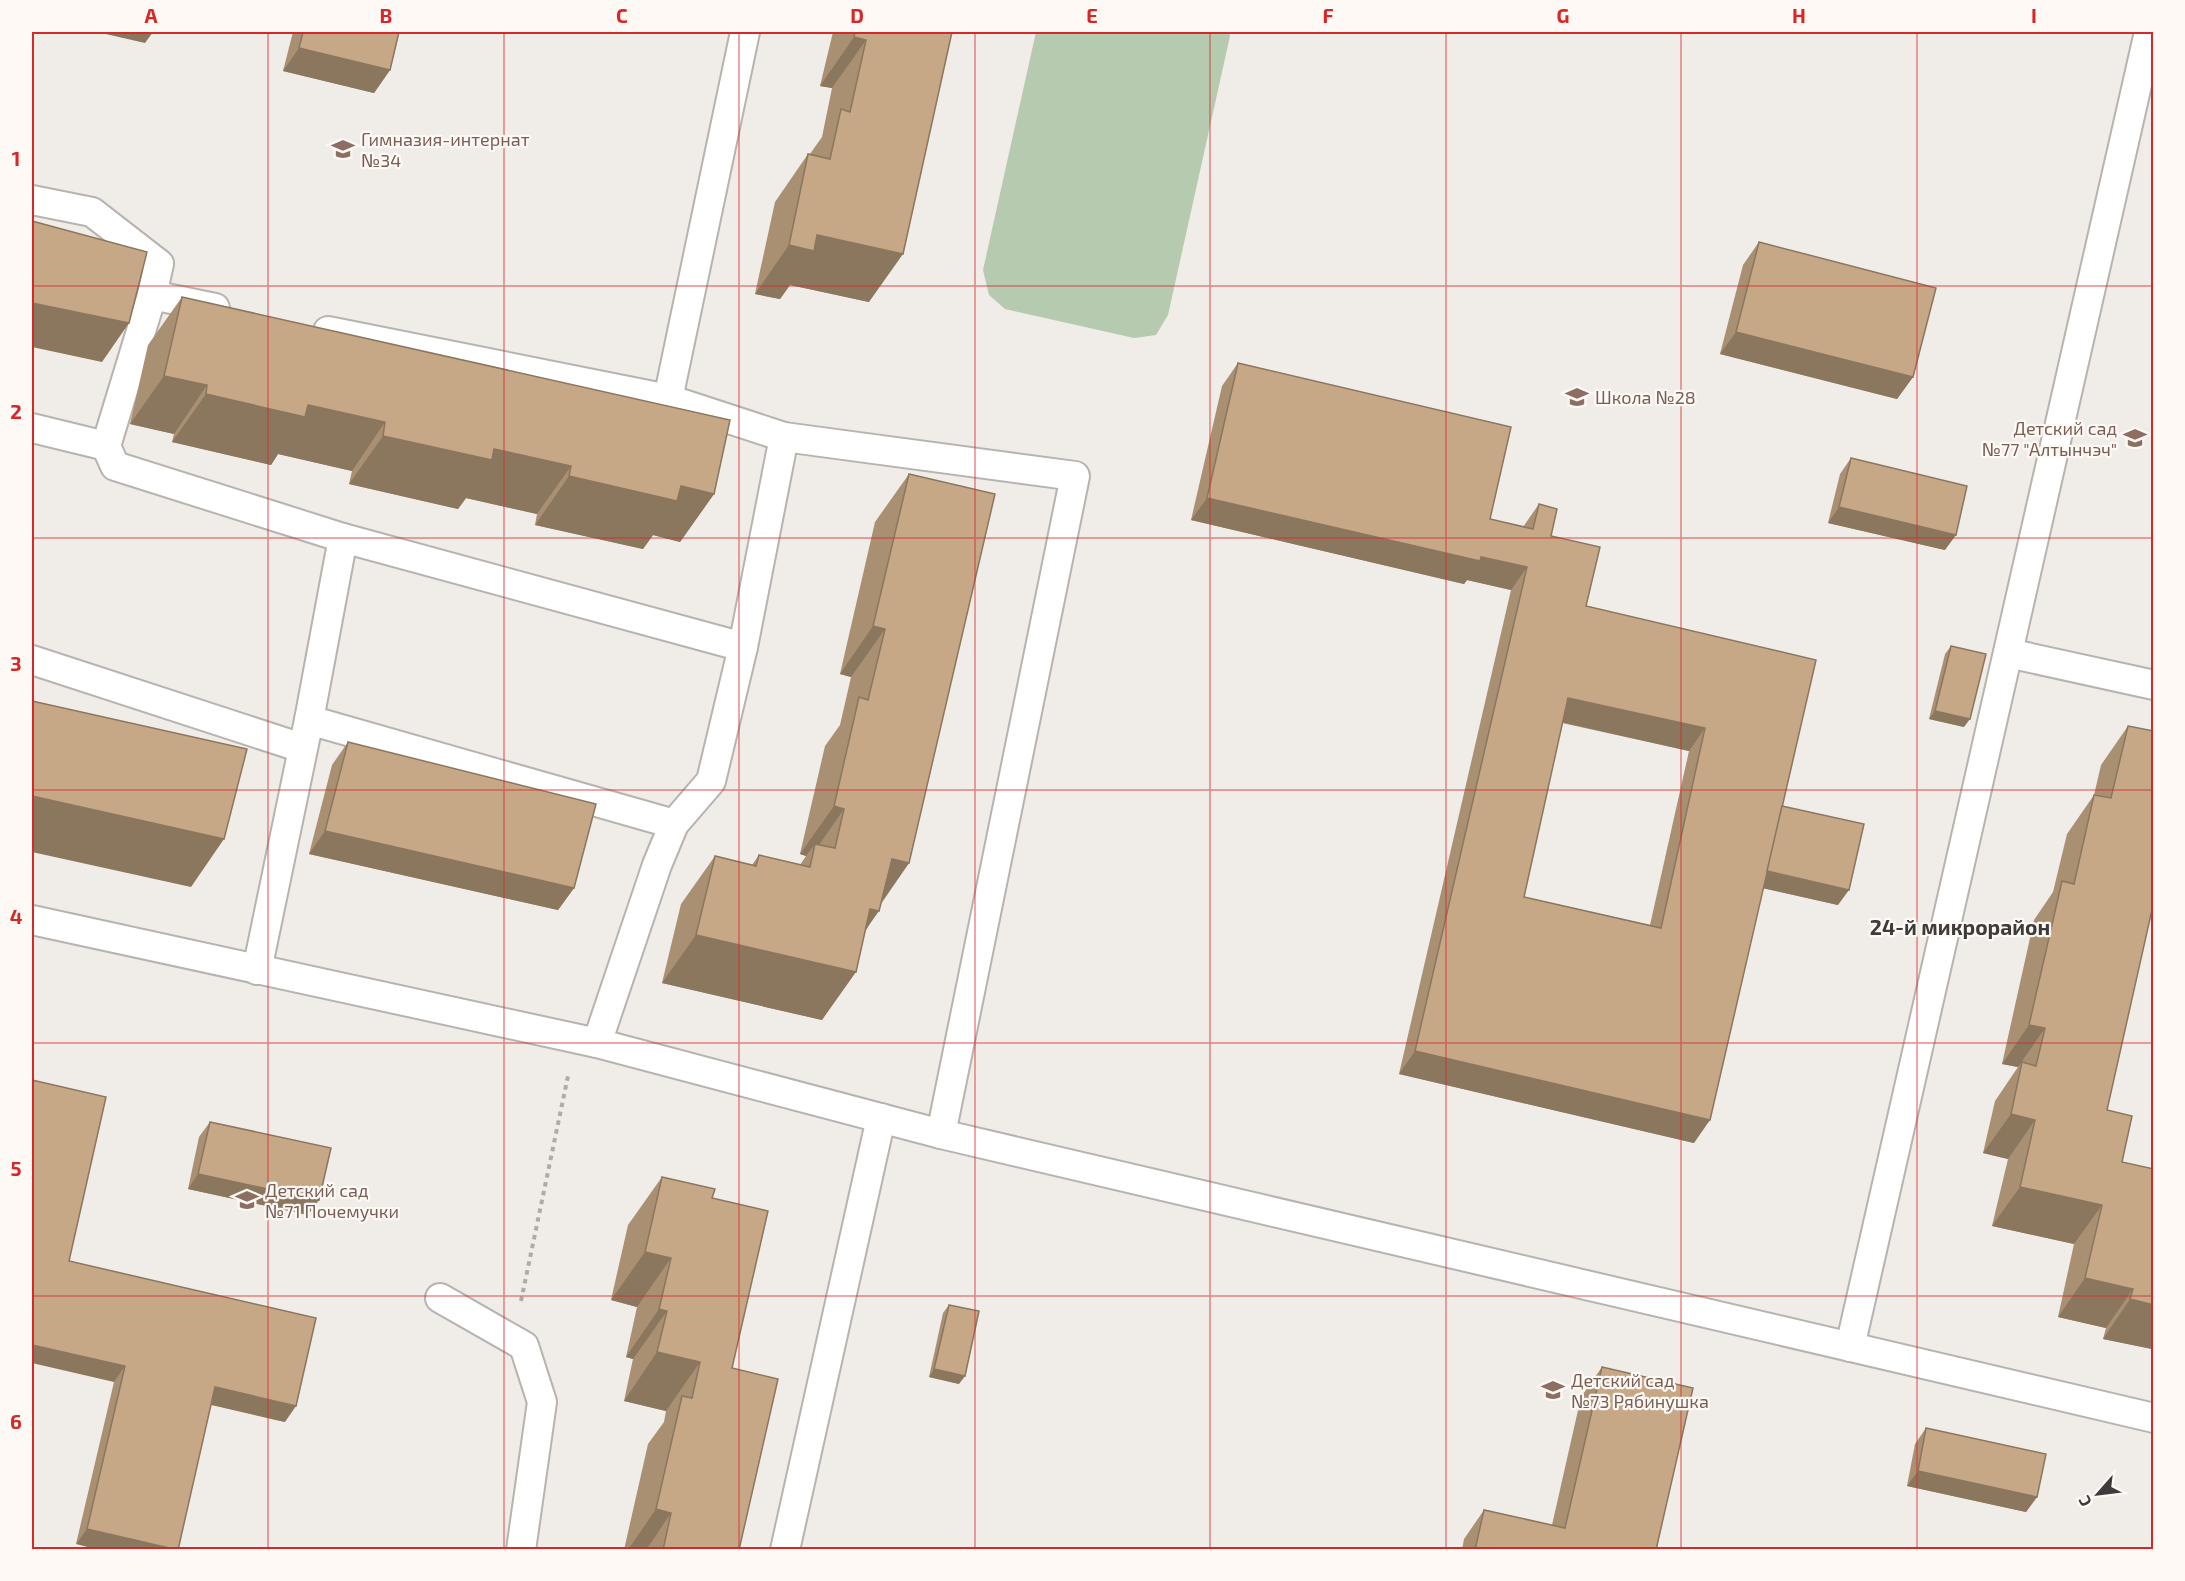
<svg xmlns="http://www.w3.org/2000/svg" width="2185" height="1581" font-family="'Exo 2',sans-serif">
	<rect width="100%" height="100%" fill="#f0ece8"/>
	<!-- green -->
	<path fill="#b5caaf" d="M 1036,32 L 1229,32 L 1230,36 L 1168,315 L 1156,335 L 1134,338 L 1005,309 L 989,295 L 983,270 Z"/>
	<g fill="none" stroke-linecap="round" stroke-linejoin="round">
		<!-- lane casing -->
		<g stroke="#b7b3af" stroke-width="32">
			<g id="lane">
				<path d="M 745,32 L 668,399 L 784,437"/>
				<path d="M 32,200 L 92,212 L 159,264 L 152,295 L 215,308"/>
				<path d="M 328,331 L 668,399"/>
				<path d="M 32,428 L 106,446 L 115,466 L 343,538 L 743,647"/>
				<path d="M 106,446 L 152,295"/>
				<path d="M 2008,653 L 2154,685"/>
				<path d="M 32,660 L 302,748"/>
				<path d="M 309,720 L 674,824"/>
				<path d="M 32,920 L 597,1043 L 941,1134 L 2154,1418"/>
				<path d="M 257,970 L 309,720 L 343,538"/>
				<path d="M 597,1043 L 657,865 L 674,824 L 711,781 L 743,647 L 784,437 L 1075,476 L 941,1134"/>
				<path d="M 440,1298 L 524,1346 L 542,1402 L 521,1550"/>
				<path d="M 1850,1347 L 2149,32"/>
				<path d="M 785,1550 L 881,1118"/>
			</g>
		</g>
		<!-- path -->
		<path stroke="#aeaba8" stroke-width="4" stroke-dasharray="4.5 4.5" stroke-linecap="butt" d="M 521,1301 L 568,1076"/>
		<!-- lane -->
		<use href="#lane" stroke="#fff" stroke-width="28"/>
	</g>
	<!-- wall -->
	<g fill="#aa9073" fill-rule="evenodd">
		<path d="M 293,32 L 399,32 L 390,70 L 374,93 L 283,71 Z"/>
		<path d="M 833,32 L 952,32 L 869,302 L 790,285 L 780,299 L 755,294 L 775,202 L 808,154 L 810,154 L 822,137 L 832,88 L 820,86 Z"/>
		<path d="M 1759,242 L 1913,377 L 1897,399 L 1720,354 L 1743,265 Z"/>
		<path d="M 182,297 L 714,494 L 680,542 L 653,535 L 643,549 L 535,525 L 537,514 L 466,498 L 458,509 L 349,484 L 352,471 L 278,454 L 271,465 L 172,442 L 174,434 L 130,424 L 148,345 Z"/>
		<path d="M 1238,363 L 1490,519 L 1523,527 L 1539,504 L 1551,536 L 1586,606 L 1782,806 L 1838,905 L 1763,888 L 1694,1143 L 1399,1074 L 1511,590 L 1467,580 L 1464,584 L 1191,520 L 1222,386 ZM 1562,723 L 1689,751 L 1650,925 L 1524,897 Z"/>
		<path d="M 1851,458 L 1945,550 L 1828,523 L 1840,474 Z"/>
		<path d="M 909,474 L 909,863 L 881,904 L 865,932 L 822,1020 L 662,983 L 681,904 L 715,856 L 752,865 L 759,855 L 800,865 L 806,856 L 800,854 L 825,746 L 840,725 L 851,677 L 840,674 L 875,522 Z"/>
		<path d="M 1951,646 L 1964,727 L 1929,719 L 1945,654 Z"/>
		<path d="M 2128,726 L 2107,1110 L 2122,1162 L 2154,1169 L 2154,1347 L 2152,1349 L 2103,1339 L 2106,1328 L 2058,1317 L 2074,1244 L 1992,1226 L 2008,1159 L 1983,1153 L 1995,1101 L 2018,1067 L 2002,1064 L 2034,920 L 2053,892 L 2067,834 L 2094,795 L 2101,765 Z"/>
		<path d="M 348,742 L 574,888 L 558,910 L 309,854 L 332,765 Z"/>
		<path d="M 210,1122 L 308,1215 L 188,1189 L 199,1137 Z"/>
		<path d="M 662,1177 L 712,1198 L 732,1368 L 739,1550 L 624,1550 L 648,1444 L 664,1422 L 666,1411 L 624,1401 L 633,1359 L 626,1357 L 637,1307 L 611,1300 L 628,1225 Z"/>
		<path d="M 69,1261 L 285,1422 L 211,1405 L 76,1544 L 114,1382 Z"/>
		<path d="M 949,1305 L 959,1384 L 929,1377 L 943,1313 Z"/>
		<path d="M 1602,1367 L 1656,1550 L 1462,1550 L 1464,1539 L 1484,1510 L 1552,1525 L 1581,1397 Z"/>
		<path d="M 1926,1428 L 2037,1497 L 2026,1512 L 1907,1486 L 1915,1444 Z"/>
	</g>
	<!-- shaded-wall -->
	<g fill="#8b765e">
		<path d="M 97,32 L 153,32 L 145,43 Z"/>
		<path d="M 854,37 L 866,40 L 832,88 L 820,86 Z"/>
		<path d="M 299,48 L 390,70 L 374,93 L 283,71 Z"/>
		<path d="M 817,235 L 903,254 L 869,302 L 790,285 L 780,299 L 755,294 L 789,245 Z"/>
		<path d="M 32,303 L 129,323 L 102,362 L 32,347 Z"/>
		<path d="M 1736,332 L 1913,377 L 1897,399 L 1720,354 Z"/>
		<path d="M 164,376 L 207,385 L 174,434 L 130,424 Z"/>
		<path d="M 206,394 L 308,405 L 385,422 L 352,471 L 278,454 L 271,465 L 172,442 Z"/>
		<path d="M 383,436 L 494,449 L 571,466 L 537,514 L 466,498 L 458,509 L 349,484 Z"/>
		<path d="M 569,476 L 681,486 L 714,494 L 680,542 L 653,535 L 643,549 L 535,525 Z"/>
		<path d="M 1207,498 L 1481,557 L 1527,567 L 1511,590 L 1467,580 L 1464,584 L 1191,520 Z"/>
		<path d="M 1839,507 L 1956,535 L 1945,550 L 1828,523 Z"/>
		<path d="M 873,626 L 885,629 L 851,677 L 840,674 Z"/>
		<path d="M 1568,698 L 1705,728 L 1689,751 L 1552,720 Z"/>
		<path d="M 1935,711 L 1970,719 L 1964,727 L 1929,719 Z"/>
		<path d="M 32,796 L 224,839 L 191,887 L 32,852 Z"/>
		<path d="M 834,806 L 844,809 L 812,855 L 815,844 L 806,856 L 800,854 Z"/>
		<path d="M 325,831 L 574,888 L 558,910 L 309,854 Z"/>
		<path d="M 892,859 L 909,863 L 876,910 L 879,911 L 845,959 Z"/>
		<path d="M 1764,871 L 1849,890 L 1838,905 L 1753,886 Z"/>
		<path d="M 696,935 L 856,972 L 822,1020 L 662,983 Z"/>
		<path d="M 2029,1025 L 2045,1028 L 2018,1067 L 2002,1064 Z"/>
		<path d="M 1415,1051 L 1710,1120 L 1694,1143 L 1399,1074 Z"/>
		<path d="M 2011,1114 L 2035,1120 L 2008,1159 L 1983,1153 Z"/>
		<path d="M 198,1174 L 319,1200 L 308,1215 L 188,1189 Z"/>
		<path d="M 2020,1187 L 2102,1205 L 2074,1244 L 1992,1226 Z"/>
		<path d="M 645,1252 L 671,1258 L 637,1307 L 611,1300 Z"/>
		<path d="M 2085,1278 L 2133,1289 L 2106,1328 L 2058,1317 Z"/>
		<path d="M 2130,1299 L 2154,1305 L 2154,1347 L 2152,1349 L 2103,1339 Z"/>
		<path d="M 659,1309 L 667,1311 L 633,1359 L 626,1357 Z"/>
		<path d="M 32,1345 L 125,1366 L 114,1382 L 32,1363 Z"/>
		<path d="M 657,1352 L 700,1362 L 666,1411 L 624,1401 Z"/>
		<path d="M 934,1369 L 965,1376 L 959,1384 L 929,1377 Z"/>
		<path d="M 215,1387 L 296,1406 L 285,1422 L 204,1403 Z"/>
		<path d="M 1918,1471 L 2037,1497 L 2026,1512 L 1907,1486 Z"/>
		<path d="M 656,1509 L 671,1513 L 646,1550 L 628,1550 Z"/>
		<path d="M 87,1529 L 178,1550 L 99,1550 L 76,1544 Z"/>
	</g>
	<!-- building -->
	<g fill="#c6a886" stroke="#8b765e" stroke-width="1.5" fill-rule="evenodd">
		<path d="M 303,32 L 399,32 L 390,70 L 299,48 Z"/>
		<path d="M 855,32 L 952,32 L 903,254 L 817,235 L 814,251 L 789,245 L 808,154 L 830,159 L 841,109 L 850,112 L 866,40 L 854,37 Z"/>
		<path d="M 32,221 L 147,252 L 129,323 L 32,303 Z"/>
		<path d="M 1759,242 L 1936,288 L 1913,377 L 1736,332 Z"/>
		<path d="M 182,297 L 730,420 L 714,494 L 681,486 L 677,501 L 569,476 L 571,466 L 494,449 L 492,460 L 383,436 L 385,422 L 308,405 L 305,417 L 206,394 L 207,385 L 164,376 Z"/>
		<path d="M 1238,363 L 1511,427 L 1490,519 L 1533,529 L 1539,504 L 1557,509 L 1551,536 L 1600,547 L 1586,606 L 1816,660 L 1710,1120 L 1415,1051 L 1527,567 L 1481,557 L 1480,561 L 1207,498 ZM 1568,698 L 1705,728 L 1661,928 L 1524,897 Z"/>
		<path d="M 1851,458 L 1967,486 L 1956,535 L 1839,507 Z"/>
		<path d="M 909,474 L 995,494 L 909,863 L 892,859 L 879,911 L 870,909 L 856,972 L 696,935 L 715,856 L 756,866 L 759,855 L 810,867 L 815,844 L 835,848 L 844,809 L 834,806 L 859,697 L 868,700 L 885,629 L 873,626 Z"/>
		<path d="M 1951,646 L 1986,654 L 1970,719 L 1935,711 Z"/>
		<path d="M 32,701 L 247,749 L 224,839 L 32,796 Z"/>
		<path d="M 2128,726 L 2154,731 L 2154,901 L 2107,1110 L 2132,1116 L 2122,1162 L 2154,1169 L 2154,1305 L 2130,1299 L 2133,1289 L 2085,1278 L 2102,1205 L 2020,1187 L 2035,1120 L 2011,1114 L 2022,1062 L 2036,1066 L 2045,1028 L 2029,1025 L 2062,881 L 2074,884 L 2094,795 L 2111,798 Z"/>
		<path d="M 348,742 L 596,804 L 574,888 L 325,831 Z"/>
		<path d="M 1782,806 L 1864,824 L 1849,890 L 1767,871 Z"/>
		<path d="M 32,1080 L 106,1097 L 69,1261 L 316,1318 L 296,1406 L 215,1387 L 178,1550 L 87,1529 L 125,1366 L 32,1345 Z"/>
		<path d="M 210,1122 L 331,1148 L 319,1200 L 198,1174 Z"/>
		<path d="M 662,1177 L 715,1189 L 712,1198 L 768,1211 L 732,1368 L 778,1379 L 739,1550 L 663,1550 L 671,1513 L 656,1509 L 682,1396 L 692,1398 L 700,1362 L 657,1352 L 667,1311 L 659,1309 L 671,1258 L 645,1252 Z"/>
		<path d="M 949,1305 L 979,1311 L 965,1376 L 934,1369 Z"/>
		<path d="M 1602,1367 L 1693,1388 L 1656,1550 L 1475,1550 L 1484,1510 L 1565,1528 Z"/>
		<path d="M 1926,1428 L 2046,1454 L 2037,1497 L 1918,1471 Z"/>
	</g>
	<!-- grid -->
	<path fill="none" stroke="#d62828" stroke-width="1.5" stroke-opacity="0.55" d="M 268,32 L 268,1550M 504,32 L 504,1550M 739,32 L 739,1550M 975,32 L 975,1550M 1210,32 L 1210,1550M 1446,32 L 1446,1550M 1681,32 L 1681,1550M 1917,32 L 1917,1550M 32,286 L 2154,286M 32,538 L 2154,538M 32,790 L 2154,790M 32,1043 L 2154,1043M 32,1296 L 2154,1296"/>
	<!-- icons -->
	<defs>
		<g id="school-bare" transform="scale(1.8)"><path d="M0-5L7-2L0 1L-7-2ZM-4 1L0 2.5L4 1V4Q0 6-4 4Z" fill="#8d6e63" stroke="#fef9f5" stroke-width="2.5" paint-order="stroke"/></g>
	</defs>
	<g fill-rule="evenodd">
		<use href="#school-bare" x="343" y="149"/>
		<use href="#school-bare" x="1577" y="397"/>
		<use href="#school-bare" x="2135" y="438"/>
		<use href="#school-bare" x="247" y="1200"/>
		<use href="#school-bare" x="1553" y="1390"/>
	</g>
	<g text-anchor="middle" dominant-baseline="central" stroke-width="4.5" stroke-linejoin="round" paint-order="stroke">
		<!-- education labels -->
		<g font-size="18" fill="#785e54" stroke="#fef9f5" text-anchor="start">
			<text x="361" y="139">Гимназия-интернат<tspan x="361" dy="21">№34</tspan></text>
			<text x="1595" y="397">Школа №28</text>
			<text x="2117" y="428" text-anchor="end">Детский сад<tspan x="2117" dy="21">№77 "Алтынчэч"</tspan></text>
			<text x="265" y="1190">Детский сад<tspan x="265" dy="21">№71 Почемучки</tspan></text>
			<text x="1571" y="1380">Детский сад<tspan x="1571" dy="21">№73 Рябинушка</tspan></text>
		</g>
		<!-- quarter labels -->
		<g font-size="21" font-weight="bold" fill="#3e3c3a" stroke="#fef9f5">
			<text x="1960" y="926">24-й микрорайон</text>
		</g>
	</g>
	<!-- border -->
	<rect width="2185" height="1581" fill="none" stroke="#fef9f5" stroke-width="66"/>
	<!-- north arrow -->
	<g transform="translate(2098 1494) rotate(242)" stroke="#fef9f5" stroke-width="4.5" paint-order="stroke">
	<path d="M0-4.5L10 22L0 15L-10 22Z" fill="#3e3c3a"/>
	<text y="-9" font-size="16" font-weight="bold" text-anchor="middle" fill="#3e3c3a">С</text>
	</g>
	<rect x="33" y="33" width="2119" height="1515" fill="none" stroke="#d62828" stroke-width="2"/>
	<g font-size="20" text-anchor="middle" font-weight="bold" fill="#d62828">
		<text x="151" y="23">A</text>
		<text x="386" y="23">B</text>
		<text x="622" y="23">C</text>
		<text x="857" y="23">D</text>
		<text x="1092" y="23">E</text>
		<text x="1328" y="23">F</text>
		<text x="1563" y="23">G</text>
		<text x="1799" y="23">H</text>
		<text x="2034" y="23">I</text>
		<text x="16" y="166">1</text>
		<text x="16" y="419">2</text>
		<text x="16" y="671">3</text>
		<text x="16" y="924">4</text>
		<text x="16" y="1176">5</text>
		<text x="16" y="1429">6</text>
	</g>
</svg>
